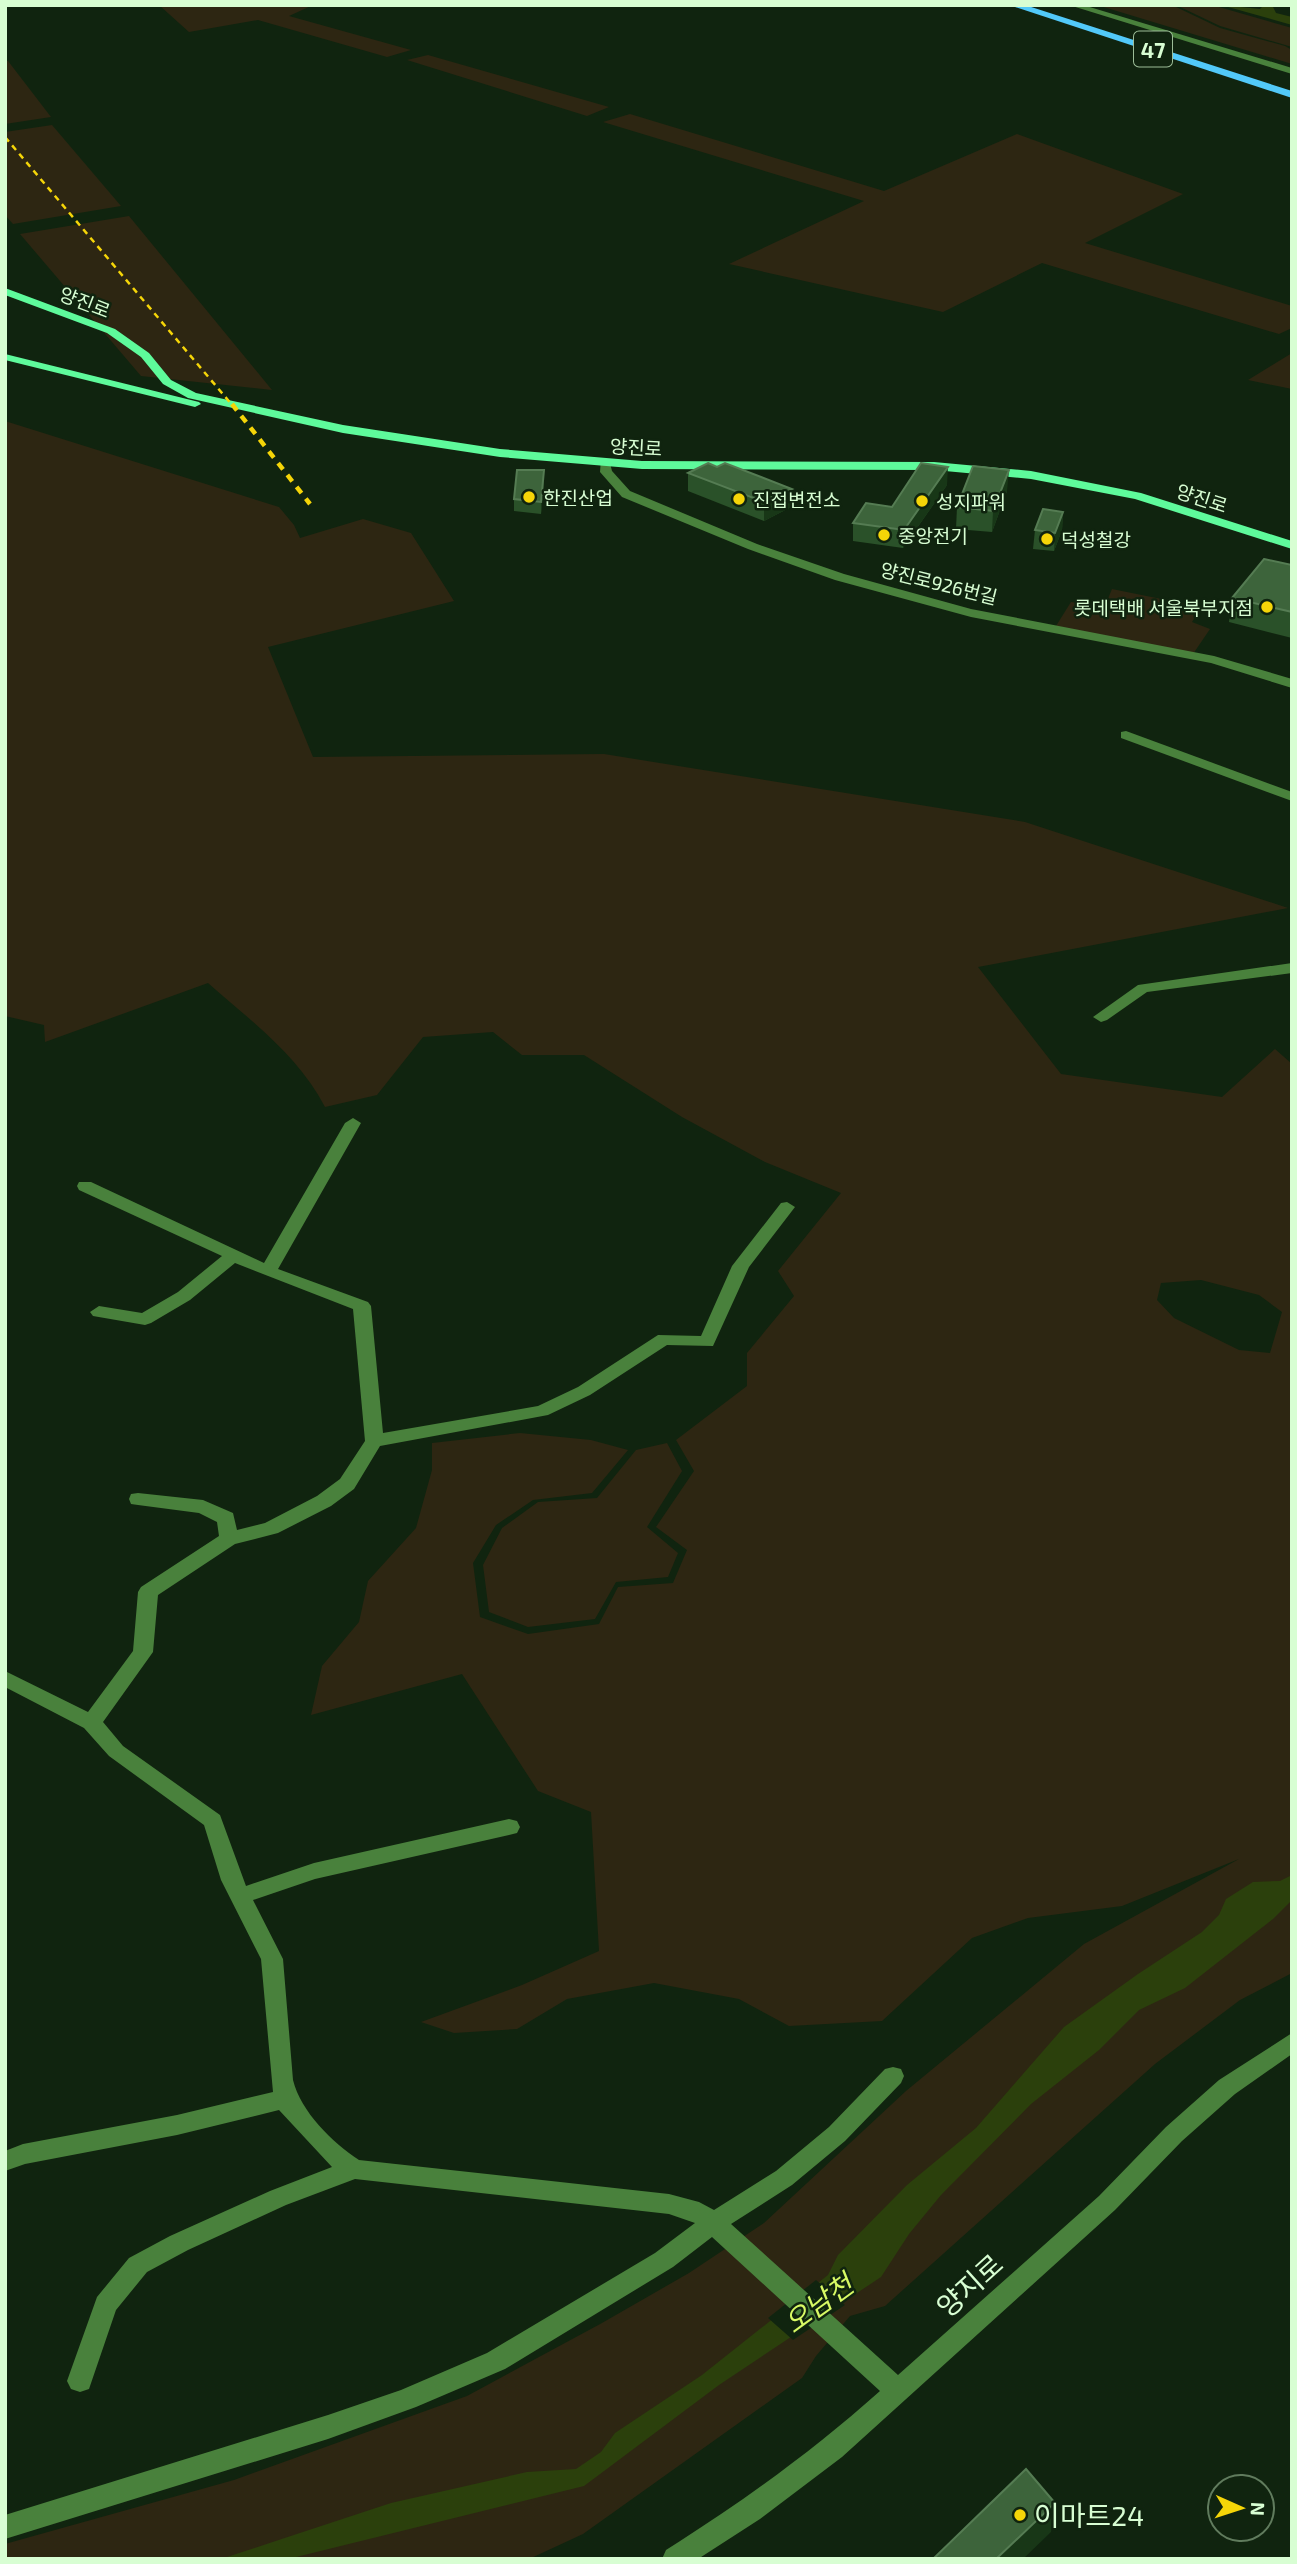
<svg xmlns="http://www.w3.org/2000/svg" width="1297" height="2564" font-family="'Exo 2','Noto Sans KR',sans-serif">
	<rect width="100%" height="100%" fill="#10240f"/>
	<!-- green -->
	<g fill="#2d2612" fill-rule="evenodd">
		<path d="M 159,5 L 313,5 L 289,16 L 411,50 L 387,57 L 258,20 L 189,32 Z"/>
		<path d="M 1097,5 L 1172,5 L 1220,28 L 1285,46 L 1292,50 L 1292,64 Z"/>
		<path d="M 1176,5 L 1212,5 L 1292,28 L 1292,47 L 1220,26 Z"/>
		<path d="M 428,55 L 609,107 L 587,116 L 407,60 Z"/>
		<path d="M 5,61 L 8,61 L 51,117 L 5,124 Z"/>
		<path d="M 630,114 L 884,191 L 1017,134 L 1183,194 L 1085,243 L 1292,306 L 1292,328 L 1279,334 L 1042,263 L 943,312 L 729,264 L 864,201 L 603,122 Z"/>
		<path d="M 52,125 L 121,206 L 13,224 L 5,215 L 5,132 Z"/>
		<path d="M 129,216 L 272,390 L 141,376 L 20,234 Z"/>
		<path d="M 1292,353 L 1292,389 L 1248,380 Z"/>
		<path d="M 5,421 L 279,507 L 294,525 L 300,538 L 363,519 L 411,533 L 454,601 L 268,647 L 313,757 L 604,754 L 1025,822 L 1288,908 L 978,967 L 1061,1074 L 1222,1097 L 1275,1049 L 1292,1064 L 1292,1973 L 1240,2000 L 1155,2064 L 885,2306 L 850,2316 L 816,2356 L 802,2378 L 583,2534 L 529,2559 L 5,2559 L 5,2544 L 234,2480 L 467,2396 L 602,2323 L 689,2273 L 764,2223 L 906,2091 L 1084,1944 L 1239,1859 L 1122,1906 L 1028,1918 L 972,1938 L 882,2021 L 789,2026 L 739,1999 L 654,1983 L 567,1999 L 517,2029 L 454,2033 L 421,2022 L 522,1985 L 599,1951 L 591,1812 L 538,1791 L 462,1674 L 311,1715 L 322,1666 L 359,1622 L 368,1581 L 416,1528 L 432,1470 L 432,1443 L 520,1433 L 591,1440 L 628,1450 L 592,1493 L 533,1500 L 496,1525 L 473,1563 L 480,1617 L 528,1634 L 599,1624 L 618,1587 L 673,1583 L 687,1550 L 656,1527 L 694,1471 L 676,1440 L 747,1386 L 747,1353 L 794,1296 L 778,1271 L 841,1193 L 765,1162 L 682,1117 L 584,1055 L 522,1055 L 493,1032 L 423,1037 L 377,1095 L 325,1107 C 299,1056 250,1020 208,983 L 45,1042 L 44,1025 L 5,1016 ZM 1201,1280 L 1259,1295 L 1282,1312 L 1270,1353 L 1239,1350 L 1174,1318 L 1157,1300 L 1161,1283 Z"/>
		<path d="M 1112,589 L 1201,607 L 1192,622 L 1210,629 L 1193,654 L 1056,626 L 1071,602 L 1089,605 L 1107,601 Z"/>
		<path d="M 667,1443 L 682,1471 L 647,1527 L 678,1553 L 668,1577 L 616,1582 L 595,1619 L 528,1627 L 489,1612 L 483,1565 L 502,1528 L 538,1502 L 597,1498 L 636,1450 Z"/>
	</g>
	<!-- water -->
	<g fill="#2b400c">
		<path d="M 1221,5 L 1260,9 L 1264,5 L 1272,5 L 1276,13 L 1292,17 L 1292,25 Z"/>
		<path d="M 1292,1875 L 1292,1900 L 1273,1919 L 1185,1988 L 1139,2010 L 1099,2050 L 1031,2104 L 941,2195 L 909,2234 L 881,2277 L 719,2385 L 584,2486 L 288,2559 L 221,2559 L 391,2503 L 527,2472 L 576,2469 L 601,2452 L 615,2433 L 702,2375 L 828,2275 L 838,2255 L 907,2185 L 976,2128 L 1064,2027 L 1138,1974 L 1202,1932 L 1219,1915 L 1226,1899 L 1253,1882 L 1280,1881 Z"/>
	</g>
	<!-- pier -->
	<path fill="#10240f" d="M 816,2280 L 845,2305 L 793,2340 L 768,2318 Z"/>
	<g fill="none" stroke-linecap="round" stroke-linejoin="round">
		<!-- minor -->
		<g fill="#49813c" fill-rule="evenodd">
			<path d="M 1069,5 L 1083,5 L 1292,68 L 1292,74 Z"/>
			<path d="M 601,459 L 609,459 L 612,471 L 630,491 L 757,544 L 844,574 L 971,609 L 1214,656 L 1292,679 L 1292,688 L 1211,663 L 971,617 L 835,580 L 748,549 L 622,497 L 600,472 Z"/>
			<path d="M 1126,731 L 1292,792 L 1292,801 L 1121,738 L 1121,732 Z"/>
			<path d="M 1292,963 L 1292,973 L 1147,992 L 1107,1020 L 1101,1022 L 1093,1017 L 1138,985 Z"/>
			<path d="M 353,1118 L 361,1123 L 278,1269 L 368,1302 L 371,1306 L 383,1433 L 538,1406 L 578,1387 L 658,1335 L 701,1336 L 732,1266 L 781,1203 L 787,1202 L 795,1207 L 749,1267 L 713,1346 L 667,1345 L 590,1395 L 548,1415 L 380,1446 L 354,1489 L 331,1506 L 278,1533 L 235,1544 L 158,1595 L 153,1652 L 103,1722 L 123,1746 L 220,1815 L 246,1886 L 314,1863 L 509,1819 L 517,1821 L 520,1827 L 517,1833 L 509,1835 L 315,1879 L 253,1900 L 283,1959 L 293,2080 C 301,2112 332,2142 359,2160 L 669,2194 L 699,2202 L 714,2210 L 776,2171 L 829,2127 L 885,2069 L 893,2067 L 901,2069 L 904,2076 L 901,2083 L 845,2141 L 792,2185 L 731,2224 L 898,2375 L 1099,2196 L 1166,2127 L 1219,2080 L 1292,2033 L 1292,2054 L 1235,2094 L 1182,2141 L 1115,2210 L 842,2457 L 760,2519 L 698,2559 L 662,2559 L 666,2550 C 742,2502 813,2451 880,2391 L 712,2237 L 673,2267 L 505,2369 L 416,2407 L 328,2439 L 5,2539 L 5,2515 L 328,2415 L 401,2390 L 487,2353 L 655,2253 L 695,2223 L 669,2214 L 355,2179 L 286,2205 L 188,2250 L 147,2272 L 116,2310 L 89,2389 L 80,2392 L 71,2389 L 67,2381 L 97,2297 L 129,2258 L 170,2236 L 270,2191 L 332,2167 L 279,2110 L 177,2135 L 25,2164 L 5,2171 L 5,2151 L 23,2144 L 177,2115 L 273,2092 L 261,1959 L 221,1880 L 204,1825 L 109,1756 L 84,1728 L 5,1687 L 5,1671 L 88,1712 L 133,1651 L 138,1592 L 141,1587 L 219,1536 L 217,1522 L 199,1513 L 138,1505 L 131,1504 L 129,1499 L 131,1494 L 138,1493 L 203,1500 L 233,1513 L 237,1530 L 265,1523 L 317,1496 L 340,1479 L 365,1441 L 353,1309 L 235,1263 L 190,1300 L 151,1323 L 145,1325 L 93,1316 L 90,1312 L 99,1306 L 142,1313 L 178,1292 L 222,1256 L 79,1190 L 77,1186 L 79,1182 L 91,1182 L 264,1263 L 345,1123 Z"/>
		</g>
		<!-- major -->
		<g fill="#5efa9b" fill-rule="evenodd">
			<path d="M 5,288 L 115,329 L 149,353 L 171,380 L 196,393 L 343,425 L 500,449 L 642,461 L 934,462 L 1031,471 L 1141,493 L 1292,541 L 1292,549 L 1135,499 L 1031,479 L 934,470 L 642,469 L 500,457 L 343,433 L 188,398 L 163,384 L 141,357 L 107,333 L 5,295 Z"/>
			<path d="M 5,354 L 199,402 L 201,404 L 195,407 L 5,360 Z"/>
		</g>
		<!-- highway -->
		<path fill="#52c9f9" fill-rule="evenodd" d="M 1009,5 L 1025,5 L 1292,91 L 1292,98 Z"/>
		<!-- rail-far1 -->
		<path stroke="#f5d508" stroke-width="2.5" stroke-dasharray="6 5" stroke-linecap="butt" d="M 5,137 L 233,406"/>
		<!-- rail -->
		<path stroke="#f5d508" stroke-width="4.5" stroke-dasharray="8 7" stroke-linecap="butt" d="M 232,404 L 310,504"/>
	</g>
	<!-- wall -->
	<g fill="#2a5129">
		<path d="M 717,467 L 792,489 L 791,507 L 764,521 L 688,491 L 688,473 Z"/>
		<path d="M 544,482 L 541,514 L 514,511 L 514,499 Z"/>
		<path d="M 947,485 L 903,548 L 853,541 L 853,523 Z"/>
		<path d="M 1007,491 L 992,532 L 956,529 L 957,507 Z"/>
		<path d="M 1063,512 L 1062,530 L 1054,551 L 1033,549 L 1035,530 Z"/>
		<path d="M 1292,565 L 1292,638 L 1229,622 L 1232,598 Z"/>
	</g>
	<!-- shaded-wall -->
	<g fill="#183717">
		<path d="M 948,467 L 947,485 L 903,548 L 904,530 Z"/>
		<path d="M 544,470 L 544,482 L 541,514 L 541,502 Z"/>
		<path d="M 1009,470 L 1007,491 L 992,532 L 993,511 Z"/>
		<path d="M 792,489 L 791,507 L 764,521 L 764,502 Z"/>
		<path d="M 1063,512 L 1062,530 L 1054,551 L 1055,533 Z"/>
		<path d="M 1055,2503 L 1051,2532 L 1023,2559 L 996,2559 Z"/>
	</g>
	<!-- building -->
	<g fill="#3d643b" stroke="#557c53" stroke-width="2">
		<path d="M 708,463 L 717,467 L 725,463 L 792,489 L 764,502 L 688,473 Z"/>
		<path d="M 921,463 L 948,467 L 904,530 L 853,523 L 866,503 L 892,507 Z"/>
		<path d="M 973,466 L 1009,470 L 993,511 L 957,507 Z"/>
		<path d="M 517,470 L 544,470 L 541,502 L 514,499 Z"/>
		<path d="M 1043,509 L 1063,512 L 1055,533 L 1035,530 Z"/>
		<path d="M 1264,559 L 1292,565 L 1292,612 L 1232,598 Z"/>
		<path d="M 1026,2469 L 1055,2503 L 996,2559 L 933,2559 Z"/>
	</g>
	<!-- markers -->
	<g fill="#f5d508" stroke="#10240f" stroke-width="2.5">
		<circle cx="529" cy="497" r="7"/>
		<circle cx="739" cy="499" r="7"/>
		<circle cx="922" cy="501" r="7"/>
		<circle cx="884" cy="535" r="7"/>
		<circle cx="1047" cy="539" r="7"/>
		<circle cx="1267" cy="607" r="7"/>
		<circle cx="1020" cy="2515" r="7"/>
	</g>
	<g text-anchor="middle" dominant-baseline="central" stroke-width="5" stroke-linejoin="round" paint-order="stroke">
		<!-- far-street labels -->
		<g font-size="19" fill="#d8fed3" stroke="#10240f">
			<text transform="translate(85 302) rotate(21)">양진로</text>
			<text transform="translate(636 447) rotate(3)">양진로</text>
			<text transform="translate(1202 498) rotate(18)">양진로</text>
			<text transform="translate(939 583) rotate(14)">양진로926번길</text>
		</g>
		<!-- far-poi labels -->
		<g font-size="19" fill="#d8fed3" stroke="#10240f" text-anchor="start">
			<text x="543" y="497">한진산업</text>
			<text x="753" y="499">진접변전소</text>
			<text x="936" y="501">성지파워</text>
			<text x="898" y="535">중앙전기</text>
			<text x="1061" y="539">덕성철강</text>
			<text x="1253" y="607" text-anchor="end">롯데택배 서울북부지점</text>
		</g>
		<!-- shield labels -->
		<rect fill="#10240f" stroke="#9cbd98" stroke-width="2" x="1134" y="31.5" width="38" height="35" rx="5"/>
		<g font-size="21" font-weight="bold" fill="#d8fed3">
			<text x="1153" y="49">47</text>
		</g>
		<!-- near-street labels -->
		<g font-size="28" fill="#d8fed3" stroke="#10240f">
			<text transform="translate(969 2285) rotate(-42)">양지로</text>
		</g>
		<!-- near-water labels -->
		<g font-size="28" font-style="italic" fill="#d8fa65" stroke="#10240f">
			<text transform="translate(818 2303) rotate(-36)">오남천</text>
		</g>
		<!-- near-poi labels -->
		<g font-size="28" fill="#d8fed3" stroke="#10240f" text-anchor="start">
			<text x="1034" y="2515">이마트24</text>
		</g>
	</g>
	<!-- border -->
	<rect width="1297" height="2564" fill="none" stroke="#d8fed3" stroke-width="14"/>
	<!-- north arrow -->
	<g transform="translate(1241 2508) rotate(93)"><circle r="33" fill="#10240f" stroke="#607b5d" stroke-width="2"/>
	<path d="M0-5L12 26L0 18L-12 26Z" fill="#f5d508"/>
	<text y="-10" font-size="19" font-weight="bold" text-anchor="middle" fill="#d8fed3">N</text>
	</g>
</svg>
